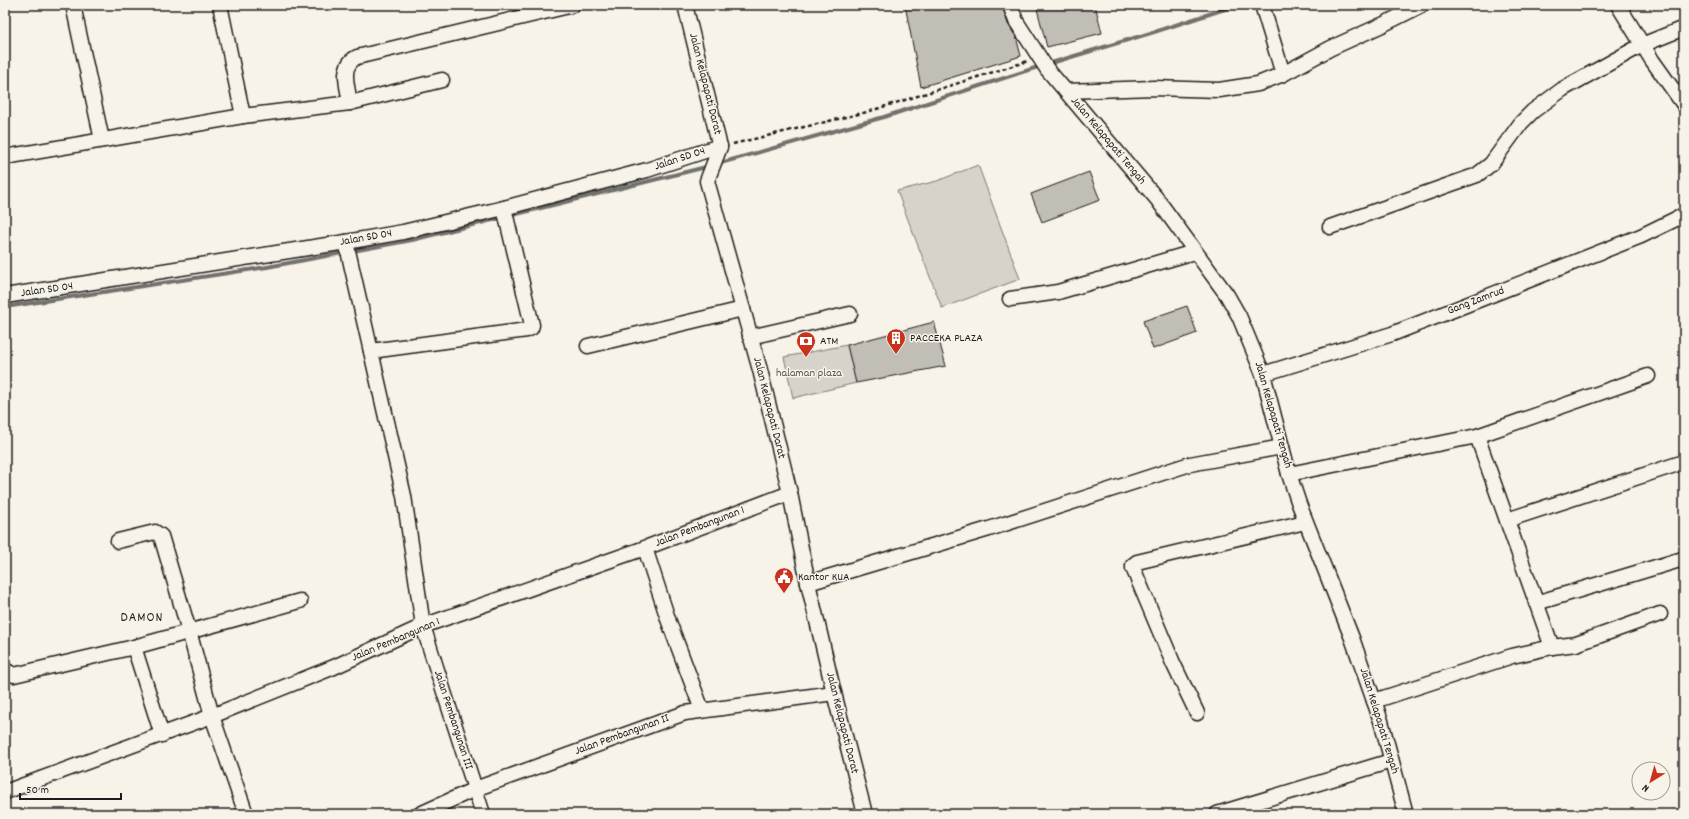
<svg xmlns="http://www.w3.org/2000/svg" width="1689" height="819" font-family="Dekko,sans-serif">
	<rect width="100%" height="100%" fill="#f7f3e8"/>
	<filter id="ink" filterUnits="userSpaceOnUse"><feTurbulence type="fractalNoise" baseFrequency=".025" numOctaves="2"/><feDisplacementMap in="SourceGraphic" scale="8" xChannelSelector="R" yChannelSelector="G"/><feConvolveMatrix kernelMatrix="1 2 1 2 8 2 1 2 1" color-interpolation-filters="sRGB"/></filter>
	<g filter="url(#ink)">
		<!-- green -->
		<g fill="#d7d3cb" stroke="#7a7874">
			<path d="M 978,165 L 1020,279 L 942,308 L 897,191 L 937,181 Z"/>
			<path d="M 847,345 L 856,383 L 793,398 L 784,357 Z"/>
		</g>
		<g fill="none" stroke-linecap="round" stroke-linejoin="round">
			<!-- stream -->
			<g stroke="#72716c" stroke-width="4">
				<path d="M 1048,64 L 1154,32 L 1237,5"/>
				<path d="M 717,164 L 884,117 L 1041,66"/>
				<path d="M 5,307 L 267,267 L 412,240 L 710,166"/>
			</g>
		</g>
		<!-- building -->
		<g fill="#c0beb5" stroke="#1c1c1c">
			<path d="M 905,5 L 1002,5 L 1008,24 L 1016,37 L 1021,56 L 921,87 Z"/>
			<path d="M 1036,5 L 1095,5 L 1102,33 L 1047,47 Z"/>
			<path d="M 1089,172 L 1100,200 L 1042,222 L 1031,194 Z"/>
			<path d="M 1187,306 L 1197,333 L 1153,349 L 1143,321 Z"/>
			<path d="M 934,322 L 946,366 L 856,383 L 847,345 Z"/>
		</g>
		<g fill="none" stroke-linecap="round" stroke-linejoin="round">
			<!-- minor casing -->
			<g stroke="#1c1c1c" stroke-width="17">
				<g id="minor">
					<path d="M 73,5 L 102,140"/>
					<path d="M 220,5 L 243,116"/>
					<path d="M 685,5 L 720,147 L 707,181 L 760,370 L 790,493 L 808,583 L 834,693 L 865,814"/>
					<path d="M 1010,5 L 1016,21 L 1047,69 L 1157,199 L 1227,295 L 1239,316 L 1263,374 L 1289,474 L 1299,504 L 1352,638 L 1381,721 L 1406,814"/>
					<path d="M 1262,5 L 1283,74"/>
					<path d="M 1618,5 L 1652,60 L 1684,105"/>
					<path d="M 1066,91 L 1154,88 L 1219,90 L 1258,84 L 1283,74 L 1331,48 L 1382,25 L 1422,5"/>
					<path d="M 350,103 C 348,87 339,66 357,57 L 573,5"/>
					<path d="M 5,157 L 243,116 L 350,103 L 442,80"/>
					<path d="M 1330,227 L 1477,175 L 1491,164 L 1521,123 L 1533,111 L 1563,89 L 1642,45 L 1684,28"/>
					<path d="M 346,242 L 404,496 L 423,626 L 483,814"/>
					<path d="M 5,296 L 346,242 L 403,232 L 504,208 L 647,170 L 720,146"/>
					<path d="M 1010,299 L 1058,292 L 1194,252"/>
					<path d="M 750,337 L 850,314"/>
					<path d="M 588,346 L 743,309"/>
					<path d="M 371,351 L 527,330 L 531,328 L 532,325 L 504,208"/>
					<path d="M 1263,374 L 1392,334 L 1641,236 L 1684,215"/>
					<path d="M 1477,436 L 1552,647"/>
					<path d="M 1289,474 L 1477,436 L 1648,376"/>
					<path d="M 1507,520 L 1684,462"/>
					<path d="M 118,541 L 155,532 L 161,536 L 189,631 L 212,716 L 246,814"/>
					<path d="M 645,548 L 669,622 L 702,710"/>
					<path d="M 808,583 L 989,529 L 1190,464 L 1282,447"/>
					<path d="M 1536,603 L 1683,559"/>
					<path d="M 134,647 L 162,735"/>
					<path d="M 5,670 L 14,675 L 134,647 L 300,601"/>
					<path d="M 1374,701 L 1512,656 L 1552,647 L 1576,644 L 1660,614"/>
					<path d="M 1197,713 L 1173,663 L 1133,568 L 1133,565 L 1137,562 L 1305,522"/>
					<path d="M 5,792 L 212,716 L 334,667 L 423,626 L 645,548 L 790,493"/>
					<path d="M 420,814 L 475,789 L 685,713 L 834,693"/>
					<path d="M 1217,814 L 1391,761"/>
				</g>
			</g>
			<!-- path -->
			<path stroke="#1c1c1c" stroke-width="2.5" stroke-dasharray="4 3" stroke-linecap="butt" d="M 733,144 L 867,112 L 1028,61"/>
			<!-- minor -->
			<use href="#minor" stroke="#f7f3e8" stroke-width="14"/>
		</g>
	</g>
	<!-- icons -->
	<defs>
		<g id="building-pin" transform="scale(1)"><path d="M0 17L-7.5 6A9.5 9.5 0 1 1 7.5 6Z" fill="#c8321e" stroke="#f7f3e8"/><path d="M-4-6H4V6H1V3H-1V6H-4ZM-2.5-4.3h1.7v1.8h-1.7ZM.8-4.3h1.7v1.8H.8ZM-2.5-1h1.7V.8h-1.7ZM.8-1h1.7V.8H.8Z" fill="#fff"/></g>
		<g id="bank-pin" transform="scale(1)"><path d="M0 17L-7.5 6A9.5 9.5 0 1 1 7.5 6Z" fill="#c8321e" stroke="#f7f3e8"/><path d="M-6-4H6V4H-6ZM0-2.3a2.3 2.3 0 1 0 0 4.6a2.3 2.3 0 1 0 0-4.6Z" fill="#fff"/></g>
		<g id="civic-pin" transform="scale(1)"><path d="M0 17L-7.5 6A9.5 9.5 0 1 1 7.5 6Z" fill="#c8321e" stroke="#f7f3e8"/><path d="M-.6-6.5H3V-4.5H.6V-3L4-1V1h2V6H-6V1h2V-1L-.6-3ZM-1.2 2.5V6h2.4V2.5Z" fill="#fff"/></g>
	</defs>
	<g fill-rule="evenodd">
		<use href="#building-pin" x="896" y="338"/>
		<use href="#bank-pin" x="806" y="341"/>
		<use href="#civic-pin" x="784" y="577"/>
	</g>
	<g text-anchor="middle" dominant-baseline="central" stroke-width="3" stroke-linejoin="round" paint-order="stroke">
		<!-- street labels -->
		<g font-size="12" fill="#1c1c1c" stroke="#f7f3e8">
			<text transform="translate(705 84) rotate(76)">Jalan Kelapapati Darat</text>
			<text transform="translate(1108 141) rotate(50)">Jalan Kelapapati Tengah</text>
			<text transform="translate(680 159) rotate(-18)">Jalan SD 04</text>
			<text transform="translate(366 238) rotate(-10)">Jalan SD 04</text>
			<text transform="translate(47 290) rotate(-8)">Jalan SD 04</text>
			<text transform="translate(1476 301) rotate(-21)">Gang Zamrud</text>
			<text transform="translate(769 408) rotate(76)">Jalan Kelapapati Darat</text>
			<text transform="translate(1273 415) rotate(74)">Jalan Kelapapati Tengah</text>
			<text transform="translate(700 527) rotate(-21)">Jalan Pembangunan 1</text>
			<text transform="translate(396 640) rotate(-23)">Jalan Pembangunan 1</text>
			<text transform="translate(453 720) rotate(72)">Jalan Pembangunan III</text>
			<text transform="translate(1379 721) rotate(73)">Jalan Kelapapati Tengah</text>
			<text transform="translate(842 723) rotate(76)">Jalan Kelapapati Darat</text>
			<text transform="translate(622 735) rotate(-20)">Jalan Pembangunan II</text>
		</g>
		<!-- poi labels -->
		<g font-size="12" fill="#1c1c1c" stroke="#f7f3e8" text-anchor="start">
			<text x="910" y="338">PACCEKA PLAZA</text>
			<text x="820" y="341">ATM</text>
			<text x="798" y="577">Kantor KUA</text>
		</g>
		<!-- park labels -->
		<g font-size="12" fill="#545351" stroke="#f7f3e8">
			<text x="809" y="373">halaman plaza</text>
		</g>
		<!-- quarter labels -->
		<g font-size="14" letter-spacing="1" fill="#1c1c1c" stroke="#f7f3e8">
			<text x="142" y="618">DAMON</text>
		</g>
	</g>
	<!-- margin -->
	<rect width="1689" height="819" fill="none" stroke="#f7f3e8" stroke-width="20"/>
	<rect x="10" y="10" width="1669" height="799" fill="none" stroke="#1c1c1c" stroke-width="1.5" filter="url(#ink)"/>
	<!-- north arrow -->
	<g transform="translate(1651 781) rotate(217)"><circle r="19" fill="#f7f3e8" stroke="#9f9d96"/>
	<path d="M0-3L7 15L0 10L-7 15Z" fill="#c8321e"/>
	<text y="-6" font-size="11" font-weight="bold" text-anchor="middle" fill="#1c1c1c">N</text>
	</g>
	<!-- scale -->
	<path d="M20 793v6h101v-6" fill="none" stroke="#1c1c1c" stroke-width="2"/>
	<text x="26" y="793" font-size="12" fill="#1c1c1c" stroke="#f7f3e8" stroke-width="3" paint-order="stroke">50 m</text>
</svg>
